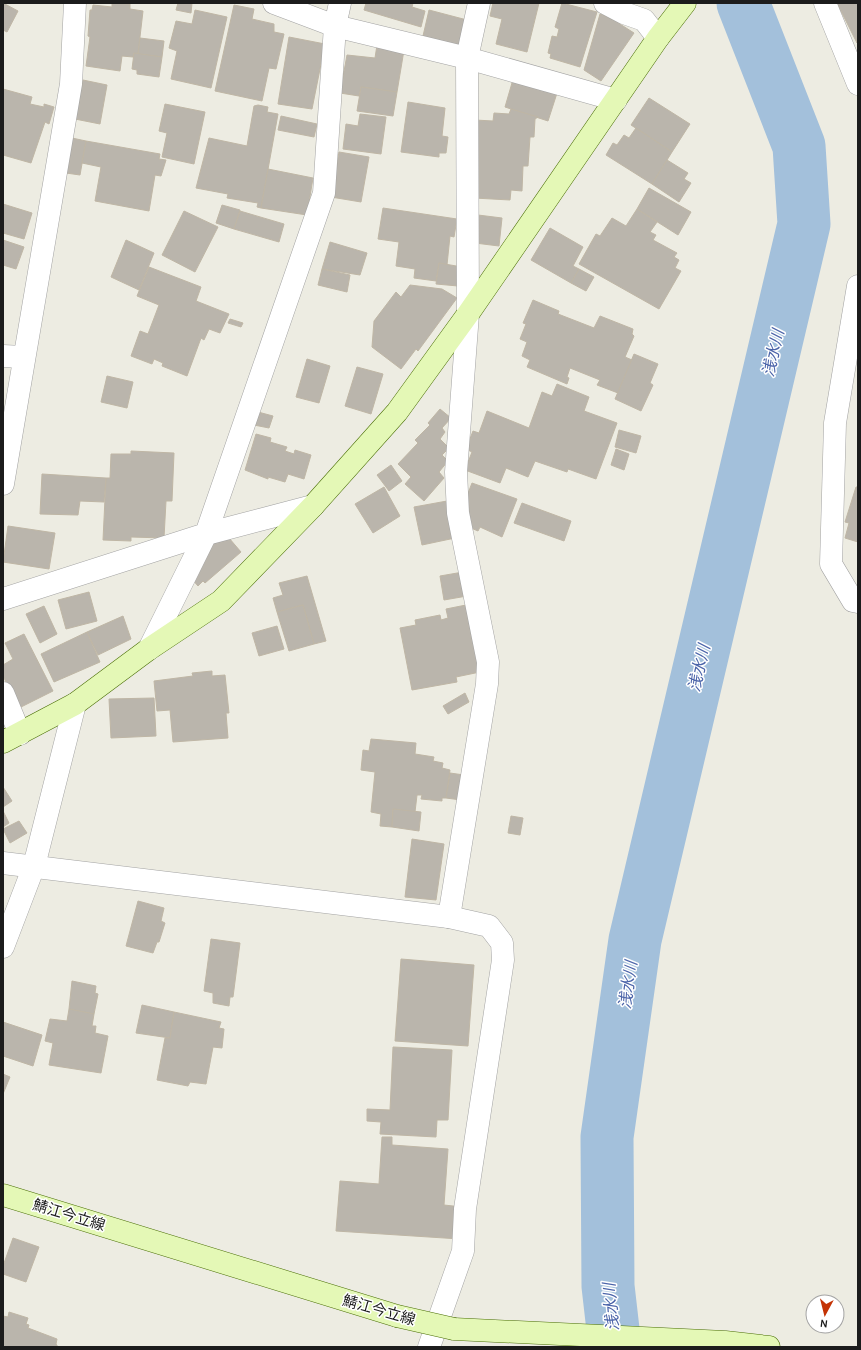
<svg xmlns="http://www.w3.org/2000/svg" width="861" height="1350" font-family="Karla,'Noto Sans JP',sans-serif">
	<rect width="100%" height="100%" fill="#edece2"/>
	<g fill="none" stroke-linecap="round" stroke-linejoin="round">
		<!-- river -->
		<path stroke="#a3c0db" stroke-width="53" d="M 615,1347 L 608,1286 L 607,1137 L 635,940 L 804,224 L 799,146 L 743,3"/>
	</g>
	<!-- building -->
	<g fill="#bab5ac" stroke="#bfb6a5">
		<path d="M 3,3 L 18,11 L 7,32 L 3,30 Z"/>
		<path d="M 112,3 L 130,4 L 130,9 L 143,11 L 138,54 L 134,53 L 133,57 L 122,56 L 120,71 L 86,66 L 90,37 L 88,36 L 90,10 L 92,10 L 93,5 L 112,7 Z"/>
		<path d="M 178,3 L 192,3 L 191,13 L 176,10 Z"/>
		<path d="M 366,3 L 413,3 L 412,7 L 425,11 L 421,27 L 364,10 Z"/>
		<path d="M 493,3 L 539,3 L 527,52 L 496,44 L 502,19 L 490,16 Z"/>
		<path d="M 562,3 L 597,12 L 580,67 L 550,58 L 551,54 L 548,53 L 552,36 L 557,37 L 559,29 L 555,27 Z"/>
		<path d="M 837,3 L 858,3 L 857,43 Z"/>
		<path d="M 234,5 L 254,9 L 252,19 L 274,24 L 274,32 L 284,34 L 276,69 L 269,68 L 262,101 L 215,91 Z"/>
		<path d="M 195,10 L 227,17 L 211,88 L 171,79 L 177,51 L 169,48 L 176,21 L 192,24 Z"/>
		<path d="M 429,10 L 467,20 L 461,46 L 423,36 Z"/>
		<path d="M 600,14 L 612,19 L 634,33 L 601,81 L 584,70 Z"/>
		<path d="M 289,37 L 325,44 L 312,109 L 278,104 Z"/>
		<path d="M 140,38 L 164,41 L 162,57 L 138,54 Z"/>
		<path d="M 377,45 L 404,50 L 397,92 L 361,87 L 359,96 L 340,93 L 347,55 L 375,58 Z"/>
		<path d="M 134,53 L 162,57 L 159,77 L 137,74 L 137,70 L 132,69 Z"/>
		<path d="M 514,76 L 558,90 L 548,121 L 505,107 Z"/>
		<path d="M 83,80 L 107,85 L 100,124 L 75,119 Z"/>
		<path d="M 361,87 L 397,92 L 393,116 L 357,111 Z"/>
		<path d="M 3,89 L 32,97 L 30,104 L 44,107 L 44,104 L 54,107 L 49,124 L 45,122 L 31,163 L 3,155 Z"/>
		<path d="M 649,98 L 690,124 L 672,152 L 631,125 Z"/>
		<path d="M 408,102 L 445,108 L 442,136 L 448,137 L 446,153 L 439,153 L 439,157 L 401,152 Z"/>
		<path d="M 165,104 L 205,112 L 194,164 L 162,157 L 167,133 L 159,131 Z"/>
		<path d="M 258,105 L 268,107 L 267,112 L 278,114 L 261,208 L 257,207 L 258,203 L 227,198 L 228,194 L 196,188 L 209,138 L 247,146 L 254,106 Z"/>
		<path d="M 511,109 L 538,117 L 535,119 L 534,137 L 530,137 L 528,166 L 523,166 L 522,191 L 511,190 L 510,200 L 474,198 L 475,120 L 493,121 L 494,113 L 509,114 Z"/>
		<path d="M 360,114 L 386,117 L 381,154 L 343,149 L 346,124 L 358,126 Z"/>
		<path d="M 281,116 L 317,124 L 314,137 L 278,130 Z"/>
		<path d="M 636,128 L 672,152 L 652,184 L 606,155 L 613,143 L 617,145 L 624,135 L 629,138 Z"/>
		<path d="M 72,138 L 86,141 L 80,175 L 66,173 Z"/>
		<path d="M 86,141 L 160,154 L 159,159 L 166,160 L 161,176 L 155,175 L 149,211 L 95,201 L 101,167 L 82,163 Z"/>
		<path d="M 339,152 L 369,157 L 361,202 L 331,197 Z"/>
		<path d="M 667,160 L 688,173 L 684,179 L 691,183 L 679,202 L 652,184 Z"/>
		<path d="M 268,169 L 313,178 L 307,215 L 261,208 Z"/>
		<path d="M 649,188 L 691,212 L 678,235 L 637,209 Z"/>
		<path d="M 3,204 L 32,213 L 24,239 L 3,233 Z"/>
		<path d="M 222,205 L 240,210 L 234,229 L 216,223 Z"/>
		<path d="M 383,208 L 457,219 L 454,237 L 450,236 L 447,265 L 439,263 L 436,281 L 414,278 L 415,269 L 396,266 L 399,242 L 378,239 Z"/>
		<path d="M 637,209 L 657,222 L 650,232 L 656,235 L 653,240 L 677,253 L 674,257 L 679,260 L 675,268 L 681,271 L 659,309 L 579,264 L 596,234 L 600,236 L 612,218 L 626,226 Z"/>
		<path d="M 184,211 L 218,227 L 195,272 L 162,255 Z"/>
		<path d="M 240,211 L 284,224 L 279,242 L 234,229 Z"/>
		<path d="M 478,215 L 502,218 L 499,246 L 475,243 Z"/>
		<path d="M 550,228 L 583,247 L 573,266 L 579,269 L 571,283 L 531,260 Z"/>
		<path d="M 3,240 L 24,247 L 16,269 L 3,265 Z"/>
		<path d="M 126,240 L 154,253 L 139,290 L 111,277 Z"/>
		<path d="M 330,242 L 367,253 L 360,275 L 322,269 Z"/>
		<path d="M 439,263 L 462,267 L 458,286 L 436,284 Z"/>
		<path d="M 149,267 L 201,287 L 196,301 L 229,314 L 220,333 L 209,329 L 204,340 L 201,338 L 187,376 L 162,366 L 163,363 L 154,359 L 152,364 L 131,356 L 140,331 L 148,334 L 159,305 L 137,296 Z"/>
		<path d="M 322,269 L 350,275 L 347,292 L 318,285 Z"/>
		<path d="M 579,269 L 594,277 L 586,291 L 571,283 Z"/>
		<path d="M 410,285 L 442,289 L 457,298 L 418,351 L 416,349 L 401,369 L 372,347 L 374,321 L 396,292 L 401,297 Z"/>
		<path d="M 533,300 L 559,311 L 558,314 L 594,328 L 600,316 L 633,329 L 632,334 L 634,336 L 625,357 L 632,360 L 618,393 L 597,385 L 600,380 L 570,368 L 567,377 L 569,378 L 567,384 L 527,367 L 530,360 L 522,356 L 527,342 L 520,339 L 526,324 L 523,323 Z"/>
		<path d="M 230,319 L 243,323 L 241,327 L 228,323 Z"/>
		<path d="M 634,354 L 658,364 L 650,383 L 653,385 L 641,411 L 615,399 Z"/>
		<path d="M 307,359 L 330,366 L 319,403 L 296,397 Z"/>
		<path d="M 357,367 L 383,374 L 371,414 L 345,406 Z"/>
		<path d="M 107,376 L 133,382 L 127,408 L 101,402 Z"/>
		<path d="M 557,384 L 589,397 L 584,411 L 617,423 L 596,479 L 568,469 L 567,472 L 535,461 L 528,477 L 506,468 L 500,483 L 465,470 L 472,452 L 466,449 L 473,431 L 479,433 L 487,411 L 529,428 L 542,392 L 552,396 Z"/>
		<path d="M 440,409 L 451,418 L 442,428 L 445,432 L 440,439 L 449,448 L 442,455 L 448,461 L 439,472 L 444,478 L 424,501 L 405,484 L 411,477 L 398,464 L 418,443 L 415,440 L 430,425 L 428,423 Z"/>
		<path d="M 258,412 L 273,416 L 269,428 L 254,425 Z"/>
		<path d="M 619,430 L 641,436 L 636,453 L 615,447 Z"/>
		<path d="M 256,434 L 271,438 L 270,442 L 287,447 L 285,451 L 294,454 L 295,450 L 311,455 L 304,479 L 288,474 L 285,482 L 268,477 L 268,479 L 245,470 Z"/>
		<path d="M 616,449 L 629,454 L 624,470 L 611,465 Z"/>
		<path d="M 131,451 L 174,453 L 172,501 L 166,501 L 164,538 L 131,537 L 131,541 L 103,540 L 106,478 L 110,478 L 111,454 L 131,454 Z"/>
		<path d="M 391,465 L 402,481 L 389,491 L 377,475 Z"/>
		<path d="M 42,474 L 106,478 L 104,502 L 80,501 L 78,515 L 40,514 Z"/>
		<path d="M 472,483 L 517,499 L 502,537 L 480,527 L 478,531 L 471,528 L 465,501 Z"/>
		<path d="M 384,487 L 400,516 L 373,533 L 355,504 Z"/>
		<path d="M 856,487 L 858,487 L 858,542 L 845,538 L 849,523 L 845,522 Z"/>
		<path d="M 447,501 L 455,538 L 422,545 L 414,507 Z"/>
		<path d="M 522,503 L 571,521 L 564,541 L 514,523 Z"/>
		<path d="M 8,526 L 55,533 L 49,569 L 3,562 Z"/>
		<path d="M 229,538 L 241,552 L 205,583 L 203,581 L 198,586 L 191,578 L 211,543 Z"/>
		<path d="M 463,572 L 467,596 L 444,600 L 440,576 Z"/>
		<path d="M 307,576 L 326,641 L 314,644 L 303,605 L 277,612 L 273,598 L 283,595 L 279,583 Z"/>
		<path d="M 89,592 L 97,621 L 66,629 L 58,600 Z"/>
		<path d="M 303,605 L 314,644 L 289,651 L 277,612 Z"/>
		<path d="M 466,605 L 480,672 L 456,677 L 457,682 L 412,690 L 400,628 L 416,625 L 415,620 L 440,615 L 441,620 L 448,618 L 446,609 Z"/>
		<path d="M 44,606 L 57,634 L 40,643 L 26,614 Z"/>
		<path d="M 123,616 L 131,639 L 98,655 L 87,632 Z"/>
		<path d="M 277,626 L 284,649 L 259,656 L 252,633 Z"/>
		<path d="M 87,632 L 100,662 L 54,682 L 41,654 Z"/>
		<path d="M 24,634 L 53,691 L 19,708 L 3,676 L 3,665 L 13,659 L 5,643 Z"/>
		<path d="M 212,671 L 212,676 L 225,675 L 229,713 L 226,713 L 228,738 L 173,742 L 170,710 L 157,711 L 154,681 L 193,676 L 192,673 Z"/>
		<path d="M 465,693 L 469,702 L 448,714 L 443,706 Z"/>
		<path d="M 154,698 L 156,736 L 111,738 L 109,699 Z"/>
		<path d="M 371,739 L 416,743 L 415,754 L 434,757 L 433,761 L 443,763 L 442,768 L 450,770 L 446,798 L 442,798 L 442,801 L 421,799 L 422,795 L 417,795 L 415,812 L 393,809 L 392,827 L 380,826 L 381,814 L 371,812 L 375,772 L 361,770 L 363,750 L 369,751 Z"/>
		<path d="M 450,773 L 464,775 L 461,800 L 446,798 Z"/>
		<path d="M 3,787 L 12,801 L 3,807 Z"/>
		<path d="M 393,809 L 421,812 L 419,831 L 392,827 Z"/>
		<path d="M 3,811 L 9,823 L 3,827 Z"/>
		<path d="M 511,816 L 523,818 L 520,835 L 508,833 Z"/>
		<path d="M 19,821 L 27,833 L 10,843 L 3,829 Z"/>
		<path d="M 412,839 L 444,844 L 436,900 L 405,897 Z"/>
		<path d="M 138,901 L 164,908 L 161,921 L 165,923 L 159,942 L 157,942 L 153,953 L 126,946 Z"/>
		<path d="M 211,939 L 240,943 L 233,997 L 230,997 L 229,1006 L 213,1003 L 213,993 L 204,991 Z"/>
		<path d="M 401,959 L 474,965 L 468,1046 L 395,1041 Z"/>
		<path d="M 72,981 L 96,986 L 95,993 L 98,994 L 94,1014 L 69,1009 Z"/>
		<path d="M 142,1005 L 174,1012 L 170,1038 L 136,1033 Z"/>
		<path d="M 69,1009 L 94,1014 L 92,1026 L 96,1026 L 95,1033 L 108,1036 L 101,1073 L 49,1065 L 53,1043 L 45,1041 L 50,1019 L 67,1021 Z"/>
		<path d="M 174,1012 L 221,1022 L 219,1028 L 224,1029 L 222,1048 L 213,1047 L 206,1084 L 190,1082 L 188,1086 L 157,1080 L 165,1038 L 170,1038 Z"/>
		<path d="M 3,1022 L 42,1035 L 33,1066 L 3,1056 Z"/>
		<path d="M 393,1047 L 452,1050 L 448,1120 L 437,1120 L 436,1137 L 380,1134 L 381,1122 L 367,1121 L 367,1109 L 390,1110 Z"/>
		<path d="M 3,1074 L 10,1077 L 3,1094 Z"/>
		<path d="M 382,1137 L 392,1137 L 392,1145 L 448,1149 L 444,1205 L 462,1207 L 460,1239 L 336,1231 L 340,1181 L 379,1184 Z"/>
		<path d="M 13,1238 L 39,1247 L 26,1282 L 3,1274 L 3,1266 Z"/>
		<path d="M 9,1312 L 28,1318 L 26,1324 L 29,1325 L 28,1328 L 57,1339 L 56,1344 L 58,1347 L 3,1347 L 3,1316 L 8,1317 Z"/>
	</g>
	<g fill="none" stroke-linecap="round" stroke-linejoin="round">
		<!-- street casing -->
		<g stroke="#a3a3a3" stroke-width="23">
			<g id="street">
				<path d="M 274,3 L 335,26 L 467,58 L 616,100"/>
				<path d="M 605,3 L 624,13 L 644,20 L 658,38"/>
				<path d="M 825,3 L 858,84"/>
				<path d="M 858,286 L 835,423 L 831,564 L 853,601 L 858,602"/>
				<path d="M 3,356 L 23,357"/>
				<path d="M 3,484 L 71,84 L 75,3"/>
				<path d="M 3,599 L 206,534 L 324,193 L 335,26 L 340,3"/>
				<path d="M 149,649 L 206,534 L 313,506"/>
				<path d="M 3,693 L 20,734"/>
				<path d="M 3,863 L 449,917 L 487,684 L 488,662 L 458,513 L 456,472 L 468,314 L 467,58 L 479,3"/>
				<path d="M 3,947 L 34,866 L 75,704"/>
				<path d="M 429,1347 L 463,1251 L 465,1209 L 503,960 L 502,943 L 489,926 L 449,917"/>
			</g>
		</g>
		<!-- secondary casing -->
		<g stroke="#4b6f07" stroke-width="23">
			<g id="secondary">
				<path d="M 3,742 L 75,704 L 149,649 L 221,601 L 313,506 L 397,412 L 468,314 L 658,38 L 685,3"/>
				<path d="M 3,1195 L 397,1316"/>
				<path d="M 454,1329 L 725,1342 L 769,1347"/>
			</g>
		</g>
		<!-- street -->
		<use href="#street" stroke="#fff" stroke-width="22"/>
		<!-- secondary -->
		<use href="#secondary" stroke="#e4f8b6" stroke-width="22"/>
		<!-- secondary-bridge casing -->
		<g stroke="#4b6f07" stroke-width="23" stroke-linecap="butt">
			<path id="secondary-bridge" d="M 397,1316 L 454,1329"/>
		</g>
		<!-- secondary-bridge -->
		<use href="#secondary-bridge" stroke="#e4f8b6" stroke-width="22"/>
	</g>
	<g text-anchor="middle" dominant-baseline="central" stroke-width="3" stroke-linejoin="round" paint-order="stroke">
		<!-- street labels -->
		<g font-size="15" fill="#1c1c1c" stroke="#fff">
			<text transform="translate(69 1215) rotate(17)">鯖江今立線</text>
			<text transform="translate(379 1310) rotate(16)">鯖江今立線</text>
		</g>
		<!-- water labels -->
		<g font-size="16" font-style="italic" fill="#4b64a9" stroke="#fff">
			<text transform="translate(773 353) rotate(-77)">浅水川</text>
			<text transform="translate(699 668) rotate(-77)">浅水川</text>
			<text transform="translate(628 985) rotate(-82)">浅水川</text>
			<text transform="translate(611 1307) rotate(-95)">浅水川</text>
		</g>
	</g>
	<!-- border -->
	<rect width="861" height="1350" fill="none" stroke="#1c1c1c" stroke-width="8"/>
	<!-- north arrow -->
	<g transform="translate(825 1314) rotate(187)"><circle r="19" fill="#ffffff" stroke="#a4a4a4"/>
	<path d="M0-3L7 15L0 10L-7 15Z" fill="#c43305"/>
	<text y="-6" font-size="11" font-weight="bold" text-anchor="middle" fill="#1c1c1c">N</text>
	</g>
</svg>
